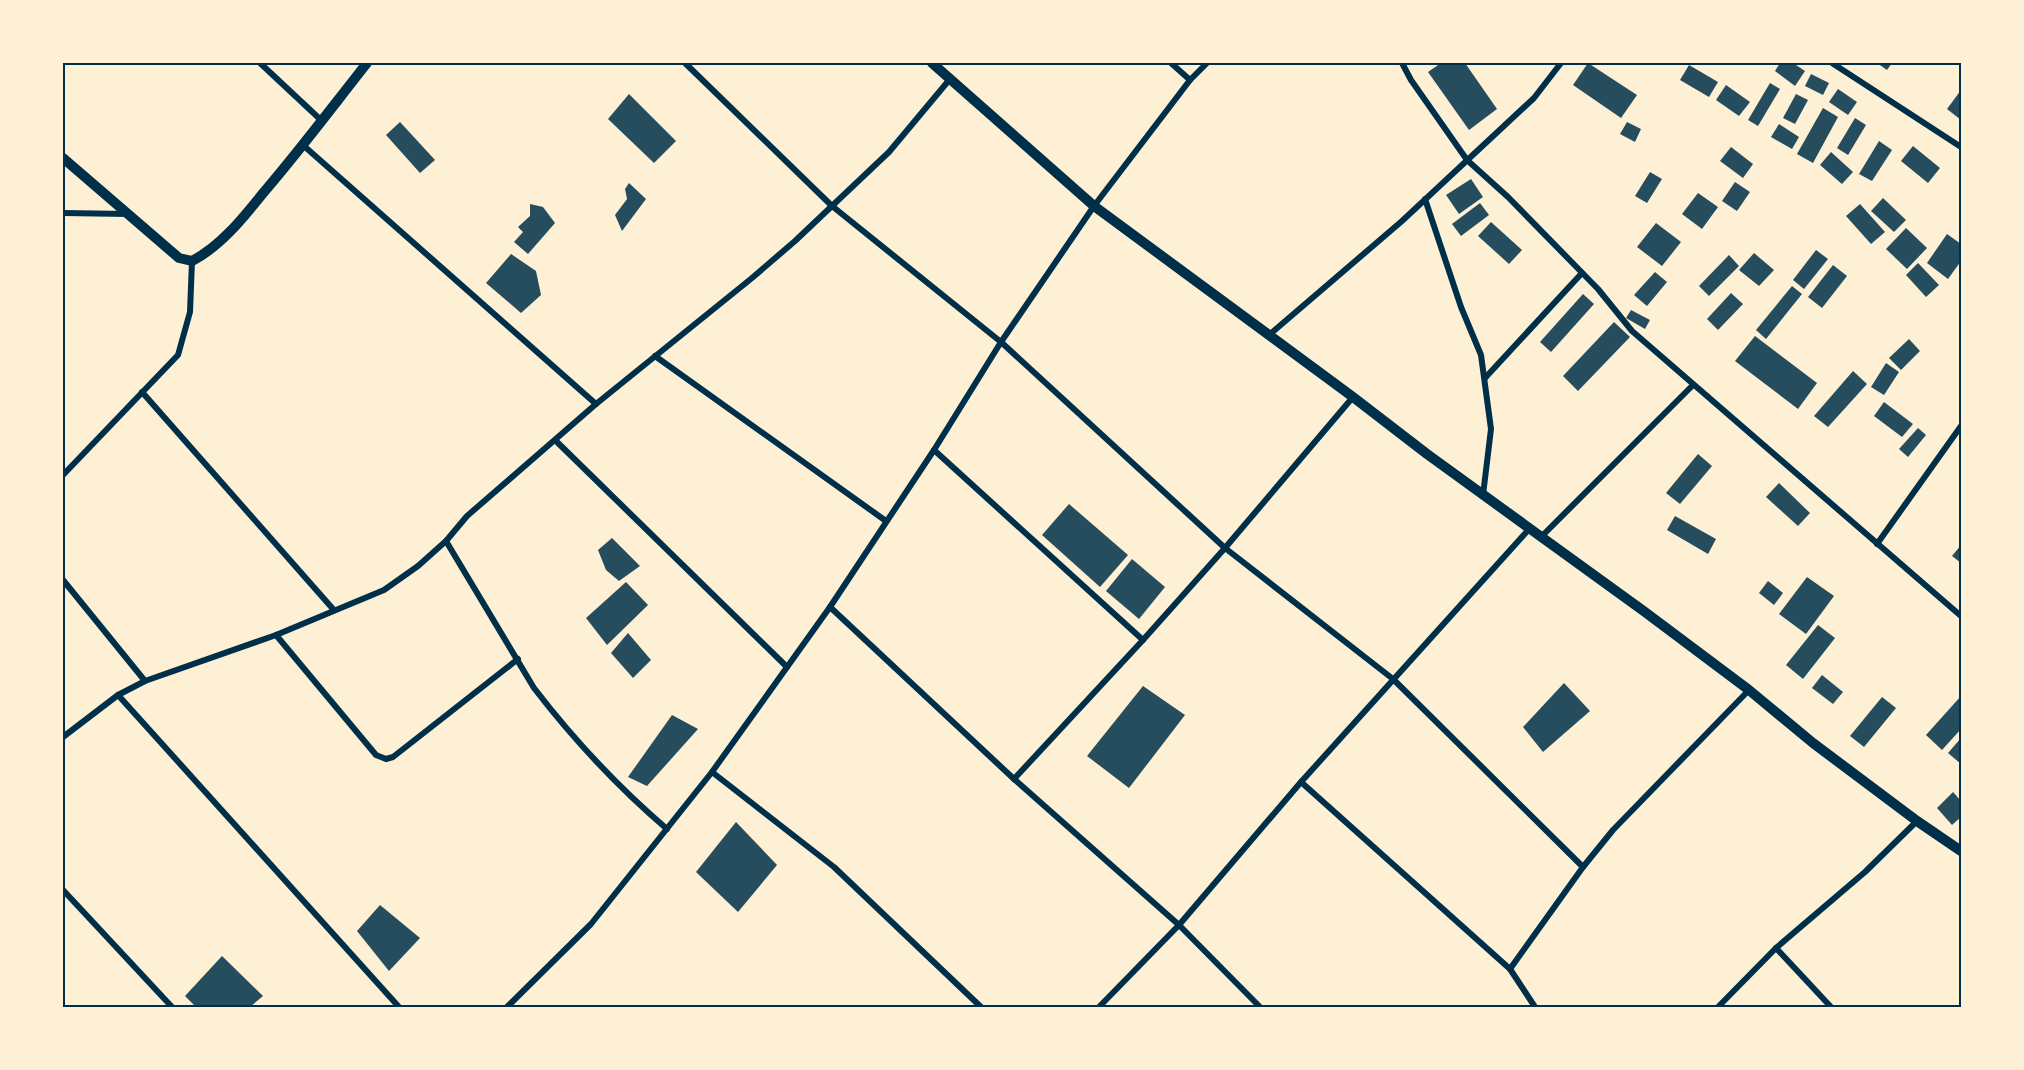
<svg xmlns="http://www.w3.org/2000/svg" width="2024" height="1070" font-family="Roboto,sans-serif">
	<rect width="100%" height="100%" fill="#fdf0d5"/>
	<!-- building -->
	<g fill="#264d5e">
		<path d="M 1441,63 L 1465,63 L 1497,109 L 1469,130 L 1428,72 Z"/>
		<path d="M 1588,63 L 1637,95 L 1621,118 L 1573,85 Z"/>
		<path d="M 1780,63 L 1793,63 L 1805,71 L 1795,86 L 1775,71 Z"/>
		<path d="M 1877,63 L 1892,63 L 1887,70 Z"/>
		<path d="M 1689,65 L 1718,82 L 1709,97 L 1680,80 Z"/>
		<path d="M 1811,74 L 1829,83 L 1823,95 L 1805,86 Z"/>
		<path d="M 1770,83 L 1780,89 L 1758,126 L 1748,120 Z"/>
		<path d="M 1726,85 L 1750,102 L 1739,116 L 1716,100 Z"/>
		<path d="M 1838,89 L 1857,102 L 1848,115 L 1829,102 Z"/>
		<path d="M 1961,90 L 1961,120 L 1947,109 Z"/>
		<path d="M 629,94 L 676,141 L 654,163 L 608,119 Z"/>
		<path d="M 1796,94 L 1808,100 L 1795,124 L 1783,118 Z"/>
		<path d="M 1823,108 L 1838,117 L 1813,163 L 1797,154 Z"/>
		<path d="M 1855,118 L 1866,125 L 1848,155 L 1837,148 Z"/>
		<path d="M 400,122 L 435,160 L 420,173 L 386,135 Z"/>
		<path d="M 1627,122 L 1641,129 L 1635,142 L 1620,134 Z"/>
		<path d="M 1779,124 L 1799,137 L 1792,149 L 1771,137 Z"/>
		<path d="M 1879,141 L 1892,150 L 1872,181 L 1859,174 Z"/>
		<path d="M 1913,146 L 1940,168 L 1928,183 L 1901,161 Z"/>
		<path d="M 1731,147 L 1753,164 L 1743,178 L 1720,161 Z"/>
		<path d="M 1831,152 L 1853,172 L 1842,184 L 1820,165 Z"/>
		<path d="M 1650,172 L 1662,179 L 1647,203 L 1635,196 Z"/>
		<path d="M 1471,179 L 1483,197 L 1459,214 L 1446,195 Z"/>
		<path d="M 1735,182 L 1750,192 L 1737,211 L 1722,201 Z"/>
		<path d="M 629,183 L 646,199 L 622,231 L 615,215 L 627,199 L 625,189 Z"/>
		<path d="M 1698,193 L 1718,207 L 1702,229 L 1682,214 Z"/>
		<path d="M 1883,198 L 1906,220 L 1894,232 L 1871,211 Z"/>
		<path d="M 1480,203 L 1489,215 L 1461,236 L 1452,224 Z"/>
		<path d="M 530,204 L 543,207 L 555,223 L 528,254 L 514,242 L 523,232 L 518,227 L 530,216 Z"/>
		<path d="M 1860,204 L 1885,232 L 1871,244 L 1846,216 Z"/>
		<path d="M 1491,222 L 1522,250 L 1509,264 L 1478,236 Z"/>
		<path d="M 1656,223 L 1681,242 L 1662,266 L 1637,247 Z"/>
		<path d="M 1906,228 L 1927,248 L 1907,269 L 1886,249 Z"/>
		<path d="M 1947,234 L 1961,244 L 1961,261 L 1948,279 L 1927,263 Z"/>
		<path d="M 1816,250 L 1828,259 L 1804,289 L 1793,280 Z"/>
		<path d="M 1754,253 L 1774,270 L 1759,286 L 1739,270 Z"/>
		<path d="M 511,254 L 536,271 L 541,295 L 521,313 L 486,283 Z"/>
		<path d="M 1729,255 L 1739,266 L 1709,296 L 1699,286 Z"/>
		<path d="M 1918,263 L 1939,285 L 1926,297 L 1906,275 Z"/>
		<path d="M 1833,265 L 1847,276 L 1822,308 L 1808,297 Z"/>
		<path d="M 1655,272 L 1667,282 L 1647,306 L 1634,295 Z"/>
		<path d="M 1792,286 L 1802,294 L 1766,339 L 1756,330 Z"/>
		<path d="M 1731,293 L 1743,304 L 1718,330 L 1707,319 Z"/>
		<path d="M 1583,294 L 1594,304 L 1551,352 L 1540,342 Z"/>
		<path d="M 1631,310 L 1650,320 L 1645,329 L 1626,318 Z"/>
		<path d="M 1614,322 L 1630,337 L 1578,391 L 1563,376 Z"/>
		<path d="M 1755,336 L 1817,383 L 1798,409 L 1735,361 Z"/>
		<path d="M 1909,339 L 1920,351 L 1901,370 L 1889,358 Z"/>
		<path d="M 1886,363 L 1899,372 L 1884,395 L 1871,387 Z"/>
		<path d="M 1853,371 L 1867,384 L 1828,427 L 1814,416 Z"/>
		<path d="M 1884,402 L 1913,424 L 1902,437 L 1874,416 Z"/>
		<path d="M 1918,428 L 1926,435 L 1908,457 L 1899,449 Z"/>
		<path d="M 1698,454 L 1712,466 L 1680,504 L 1666,493 Z"/>
		<path d="M 1779,483 L 1810,513 L 1798,526 L 1766,497 Z"/>
		<path d="M 1069,504 L 1128,555 L 1100,587 L 1042,535 Z"/>
		<path d="M 1675,516 L 1716,539 L 1708,554 L 1667,530 Z"/>
		<path d="M 612,538 L 640,566 L 619,581 L 606,570 L 598,550 Z"/>
		<path d="M 1961,545 L 1961,563 L 1952,556 Z"/>
		<path d="M 1132,559 L 1165,587 L 1139,619 L 1106,591 Z"/>
		<path d="M 1807,577 L 1834,596 L 1806,634 L 1779,614 Z"/>
		<path d="M 1768,581 L 1783,593 L 1774,605 L 1759,593 Z"/>
		<path d="M 626,582 L 648,605 L 607,645 L 586,618 Z"/>
		<path d="M 1818,625 L 1835,638 L 1803,679 L 1786,665 Z"/>
		<path d="M 628,633 L 651,660 L 633,678 L 611,653 Z"/>
		<path d="M 1822,675 L 1843,692 L 1833,704 L 1812,688 Z"/>
		<path d="M 1564,683 L 1590,711 L 1543,752 L 1523,727 Z"/>
		<path d="M 1143,686 L 1185,715 L 1129,788 L 1087,756 Z"/>
		<path d="M 1961,696 L 1961,729 L 1942,750 L 1926,735 Z"/>
		<path d="M 1882,697 L 1896,708 L 1864,747 L 1850,736 Z"/>
		<path d="M 672,715 L 698,729 L 647,786 L 628,777 Z"/>
		<path d="M 1961,738 L 1961,764 L 1948,753 Z"/>
		<path d="M 1953,792 L 1961,801 L 1961,817 L 1952,825 L 1937,808 Z"/>
		<path d="M 736,822 L 777,865 L 738,912 L 696,872 Z"/>
		<path d="M 380,905 L 420,938 L 389,971 L 357,931 Z"/>
		<path d="M 222,956 L 263,996 L 250,1007 L 196,1007 L 185,996 Z"/>
	</g>
	<g fill="none" stroke-linecap="round" stroke-linejoin="round">
		<!-- minor -->
		<g stroke="#003049" stroke-width="6">
			<path d="M 260,63 L 322,121"/>
			<path d="M 685,63 L 832,206 L 1001,342 L 1225,548 L 1393,679 L 1583,867"/>
			<path d="M 1171,63 L 1190,80"/>
			<path d="M 1402,63 L 1411,80 L 1467,160 L 1508,197 L 1598,289 L 1632,331 L 1961,616"/>
			<path d="M 1832,63 L 1961,147"/>
			<path d="M 304,146 L 596,404"/>
			<path d="M 1425,199 L 1461,307 L 1481,355 L 1491,429 L 1483,495"/>
			<path d="M 63,213 L 128,214"/>
			<path d="M 1269,335 L 1402,221 L 1534,98 L 1561,63"/>
			<path d="M 655,356 L 886,521"/>
			<path d="M 1485,378 L 1582,273"/>
			<path d="M 142,392 L 333,609"/>
			<path d="M 556,441 L 787,667"/>
			<path d="M 934,450 L 1143,640"/>
			<path d="M 63,475 L 178,355 L 190,312 L 192,261"/>
			<path d="M 1541,537 L 1693,385"/>
			<path d="M 446,541 L 534,688 C 574,740 618,787 667,829"/>
			<path d="M 1877,544 L 1961,426"/>
			<path d="M 63,580 L 145,681"/>
			<path d="M 830,607 L 1014,779 L 1179,925 L 1260,1007"/>
			<path d="M 276,635 L 376,755 L 386,759 L 393,757 L 518,659"/>
			<path d="M 118,695 L 399,1007"/>
			<path d="M 63,737 L 118,695 L 145,681 L 276,635 L 384,590 L 418,566 L 446,541 L 467,516 L 596,404 L 752,278 L 795,241 L 889,152 L 950,79"/>
			<path d="M 712,772 L 834,867 L 981,1007"/>
			<path d="M 1014,779 L 1143,640 L 1225,548 L 1353,397"/>
			<path d="M 1301,782 L 1510,969 L 1535,1007"/>
			<path d="M 63,890 L 172,1007"/>
			<path d="M 1776,948 L 1831,1007"/>
			<path d="M 1510,969 L 1583,867 L 1613,830 L 1749,690"/>
			<path d="M 507,1007 L 591,924 L 712,772 L 830,607 L 934,450 L 1001,342 L 1094,206 L 1190,80 L 1207,63"/>
			<path d="M 1099,1007 L 1179,925 L 1301,782 L 1530,528"/>
			<path d="M 1718,1007 L 1776,948 L 1865,872 L 1917,821"/>
		</g>
		<!-- tertiary -->
		<g stroke="#003049" stroke-width="10">
			<path d="M 932,63 L 1094,206 L 1353,397 L 1427,454 L 1645,612 L 1749,690 L 1813,743 L 1917,821 L 1961,851"/>
			<path d="M 63,158 L 179,258 L 192,261 C 221,246 243,218 264,192 C 300,150 333,106 367,63"/>
		</g>
	</g>
	<!-- border -->
	<rect width="2024" height="1070" fill="none" stroke="#fdf0d5" stroke-width="129"/>
	<rect x="64" y="64" width="1896" height="942" fill="none" stroke="#003049" stroke-width="2"/>
</svg>
